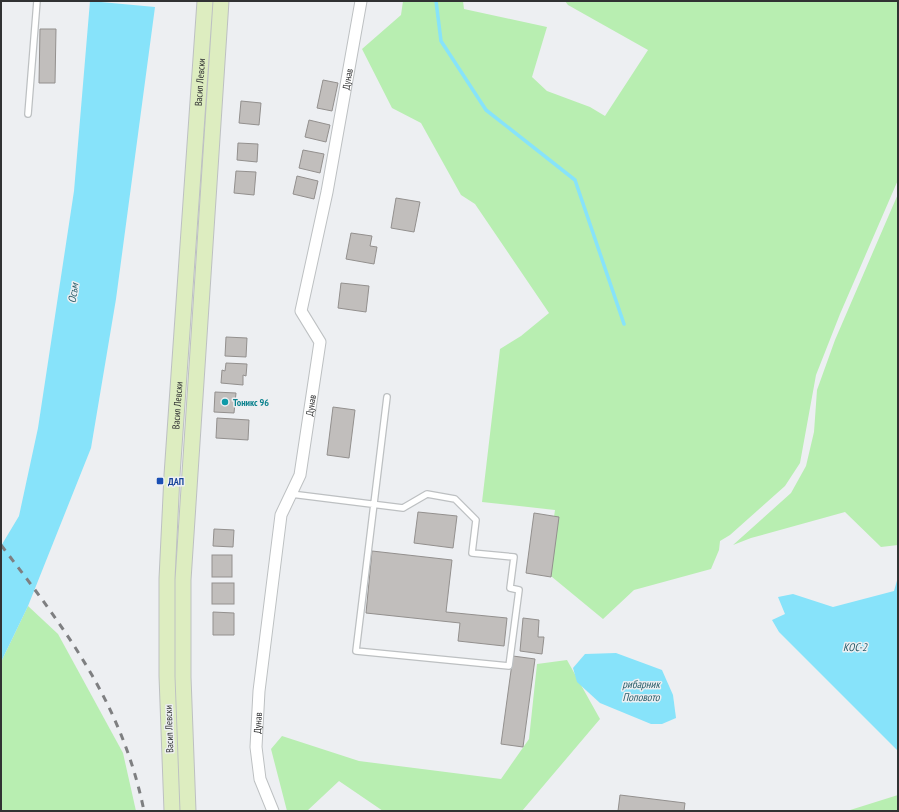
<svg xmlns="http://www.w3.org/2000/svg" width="899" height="812" font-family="'PT Sans Narrow',sans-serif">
	<rect width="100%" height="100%" fill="#edeff2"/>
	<!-- green -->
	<g fill="#b8eeb1">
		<path d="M 403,1 L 463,1 L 464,9 L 547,27 L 532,77 L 547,91 L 590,107 L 605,116 L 648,50 L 568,5 L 565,1 L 898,1 L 898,180 L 840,314 L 816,375 L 800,463 L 785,486 L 730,535 L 720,541 L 719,550 L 711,569 L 634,590 L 603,619 L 546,572 L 555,510 L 482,502 L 500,349 L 521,336 L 549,313 L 475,204 L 461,195 L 421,123 L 392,108 L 362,49 L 401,15 Z"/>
		<path d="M 898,194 L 898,545 L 881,547 L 845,512 L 751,538 L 733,545 L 791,493 L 806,466 L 814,432 L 817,390 L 835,340 Z"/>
		<path d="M 28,606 L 58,634 L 123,753 L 136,811 L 1,811 L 1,662 Z"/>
		<path d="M 567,660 L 600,719 L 522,811 L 383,811 L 339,781 L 307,811 L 287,811 L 271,749 L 282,736 L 359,761 L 501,779 L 529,739 L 537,664 Z"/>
		<path d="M 898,795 L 898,811 L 847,811 Z"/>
	</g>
	<!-- water -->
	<g fill="#87e3fa">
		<path d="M 90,1 L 155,7 L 116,299 L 91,448 L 28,606 L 1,662 L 1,546 L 19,516 L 38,428 L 74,191 Z"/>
		<path d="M 898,577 L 898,751 L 779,632 L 772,620 L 785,614 L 778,597 L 793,594 L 833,607 L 894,591 Z"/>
		<path d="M 616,653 L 662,670 L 673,695 L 676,718 L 662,724 L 651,724 L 600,703 L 577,682 L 573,668 L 585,654 Z"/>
	</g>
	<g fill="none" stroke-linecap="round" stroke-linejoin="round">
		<!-- stream -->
		<path stroke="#87e3fa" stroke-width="3.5" d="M 436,1 L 441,41 L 486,110 L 575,180 L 624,324"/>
	</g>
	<!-- building -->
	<g fill="#c1bebc" stroke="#93908e">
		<path d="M 40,29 L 56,29 L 55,83 L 39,83 Z"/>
		<path d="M 323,80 L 338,83 L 332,111 L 317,108 Z"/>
		<path d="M 241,101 L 261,103 L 259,125 L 239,123 Z"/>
		<path d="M 309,120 L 330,125 L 326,142 L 305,137 Z"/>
		<path d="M 238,143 L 258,144 L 257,162 L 237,160 Z"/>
		<path d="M 303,150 L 324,154 L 320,173 L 299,168 Z"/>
		<path d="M 236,171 L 256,172 L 254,195 L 234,193 Z"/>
		<path d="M 297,176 L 318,181 L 314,199 L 293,194 Z"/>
		<path d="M 396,198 L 420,202 L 414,232 L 391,228 Z"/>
		<path d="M 351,233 L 372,236 L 370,246 L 377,247 L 374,264 L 346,259 Z"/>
		<path d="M 341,283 L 369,286 L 366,312 L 338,308 Z"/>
		<path d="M 226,337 L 247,338 L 246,357 L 225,356 Z"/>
		<path d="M 226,363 L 247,364 L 246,376 L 243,375 L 243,385 L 221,383 L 222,370 L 225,371 Z"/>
		<path d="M 215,392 L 236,393 L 234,413 L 214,412 Z"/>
		<path d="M 333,407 L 355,410 L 349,458 L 327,455 Z"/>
		<path d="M 217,418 L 249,420 L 248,440 L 216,438 Z"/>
		<path d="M 418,512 L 457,516 L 453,548 L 414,543 Z"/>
		<path d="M 534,513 L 559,517 L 551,577 L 526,573 Z"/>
		<path d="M 214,529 L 234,530 L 233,547 L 213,546 Z"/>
		<path d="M 372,551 L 452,560 L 446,612 L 507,618 L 504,646 L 458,641 L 460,623 L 366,613 Z"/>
		<rect x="212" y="555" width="20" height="22"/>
		<rect x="212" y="583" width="22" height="21"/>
		<path d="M 213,612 L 234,613 L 234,635 L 213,635 Z"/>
		<path d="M 523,618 L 539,620 L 538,637 L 544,637 L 542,654 L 520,651 Z"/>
		<path d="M 513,656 L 535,659 L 523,747 L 501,744 Z"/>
		<path d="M 620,795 L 685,803 L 684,811 L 618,811 Z"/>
	</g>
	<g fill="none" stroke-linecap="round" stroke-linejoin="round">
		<!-- service casing -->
		<g stroke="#bdc0c2" stroke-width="8">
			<g id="service">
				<path d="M 28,114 L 37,1"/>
				<path d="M 291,494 L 403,508 L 427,494 L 455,499 L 476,520 L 472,553 L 514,557 L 510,588 L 519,590 L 509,666 L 356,651 L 387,397"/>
			</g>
		</g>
		<!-- minor casing -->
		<g stroke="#bdc0c2" stroke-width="13">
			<g id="minor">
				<path id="s1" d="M 273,811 L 260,779 L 256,747 L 259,691 L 281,515 L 300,475 L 320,342 L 301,311 L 327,192 L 361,1"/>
			</g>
		</g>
		<!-- secondary casing -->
		<g stroke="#bdc0c2" stroke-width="17">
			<g id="secondary">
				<path id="s2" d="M 172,811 L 167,676 L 167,579 L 172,475 L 205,1"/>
				<path d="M 188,811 L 183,677 L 183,580 L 221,1"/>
			</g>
		</g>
		<!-- service -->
		<use href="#service" stroke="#fff" stroke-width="5.5"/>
		<!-- minor -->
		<use href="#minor" stroke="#fff" stroke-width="11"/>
		<!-- secondary -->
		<use href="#secondary" stroke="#ddedc0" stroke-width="15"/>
		<!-- rail -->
		<path stroke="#7e7f81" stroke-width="3" stroke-dasharray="7 7" stroke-linecap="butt" d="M 1,545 C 66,630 122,703 144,811"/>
	</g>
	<!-- markers -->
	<circle fill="#0f9aa8" stroke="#edeff2" stroke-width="1.5" cx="225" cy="402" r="4"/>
	<rect fill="#1a4fb4" stroke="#edeff2" stroke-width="1.5" x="156" y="477" width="8" height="8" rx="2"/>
	<g text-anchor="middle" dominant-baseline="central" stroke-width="3" stroke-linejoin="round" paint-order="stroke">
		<!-- street labels -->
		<g font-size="10" fill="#313233" stroke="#edeff2">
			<text stroke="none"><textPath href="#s1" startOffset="752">Дунав</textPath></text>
			<text stroke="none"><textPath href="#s2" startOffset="730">Васил Левски</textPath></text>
			<text stroke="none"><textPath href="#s1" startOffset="415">Дунав</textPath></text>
			<text stroke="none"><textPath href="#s2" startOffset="406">Васил Левски</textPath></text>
			<text stroke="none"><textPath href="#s1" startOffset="91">Дунав</textPath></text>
			<text transform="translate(169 729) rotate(-92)">Васил Левски</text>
		</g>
		<!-- culture labels -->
		<g font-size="10" font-weight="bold" fill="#0d838f" stroke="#edeff2" text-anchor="start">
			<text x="233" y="402">Тоникс 96</text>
		</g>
		<!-- transit labels -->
		<g font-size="10" font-weight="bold" fill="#164399" stroke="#edeff2" text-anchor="start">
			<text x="168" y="481">ДАП</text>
		</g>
		<!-- water labels -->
		<g font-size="11" font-style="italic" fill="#2a5e6a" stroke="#edeff2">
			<text transform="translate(73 293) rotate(-81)">Осъм</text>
			<text x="855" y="647">КОС-2</text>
			<text x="641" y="684">рибарник<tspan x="641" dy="13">Поповото</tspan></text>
		</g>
	</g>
	<!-- border -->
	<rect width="899" height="812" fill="none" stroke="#313233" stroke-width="4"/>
</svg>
